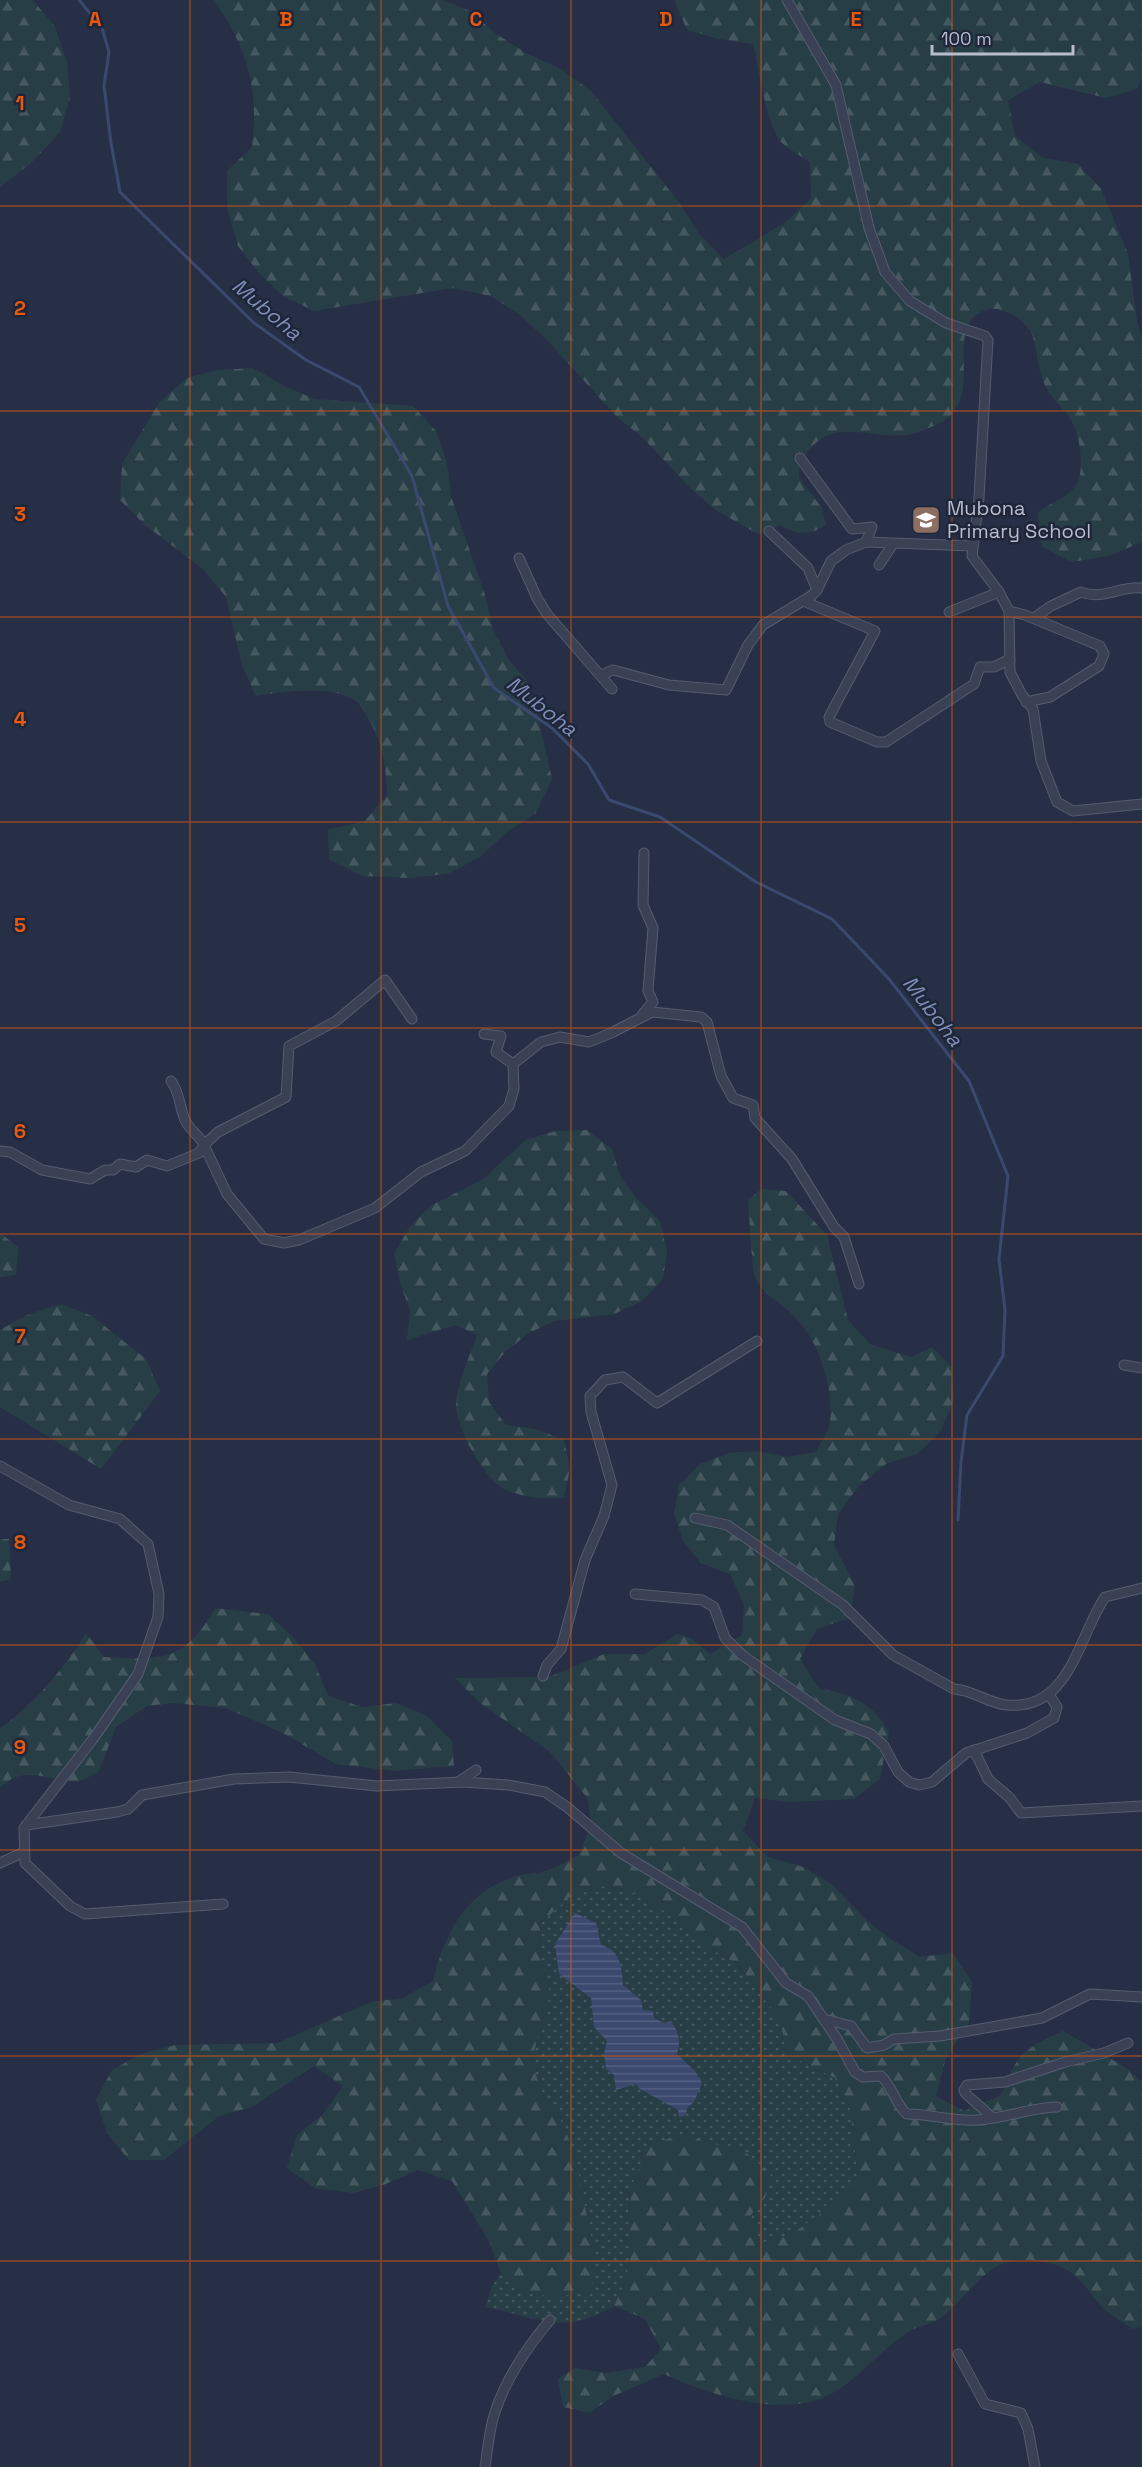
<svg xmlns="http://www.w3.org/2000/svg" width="1142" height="2467" font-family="'Space Grotesk',sans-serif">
	<defs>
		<pattern id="grass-dots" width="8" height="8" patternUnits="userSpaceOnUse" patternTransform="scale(1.5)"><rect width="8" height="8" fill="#283e46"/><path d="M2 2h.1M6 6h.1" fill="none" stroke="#455860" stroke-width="1.8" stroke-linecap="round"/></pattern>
		<pattern id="forest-firs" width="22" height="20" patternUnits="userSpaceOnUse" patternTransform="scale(1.5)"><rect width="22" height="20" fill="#283e46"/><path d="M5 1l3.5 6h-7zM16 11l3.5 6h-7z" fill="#455860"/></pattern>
		<pattern id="water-rules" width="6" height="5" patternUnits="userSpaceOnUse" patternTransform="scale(1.5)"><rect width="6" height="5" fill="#3b496e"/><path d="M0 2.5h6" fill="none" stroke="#556182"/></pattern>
	</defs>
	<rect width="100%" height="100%" fill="#262f45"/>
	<!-- grass -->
	<path fill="url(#grass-dots)" d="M 603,1886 L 637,1894 L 676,1918 L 704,1944 L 737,1965 L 780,2019 L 787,2054 L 835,2078 L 850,2106 L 858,2180 L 844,2197 L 789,2236 L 761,2243 L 749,2217 L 765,2198 L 648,2148 L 634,2180 L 628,2213 L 632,2246 L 626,2280 L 614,2306 C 604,2311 594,2317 583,2320 C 554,2329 515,2312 485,2307 L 492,2286 L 501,2273 L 524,2293 L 595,2258 L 575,2156 L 563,2124 L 544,2097 L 532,2064 L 538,2034 L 545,2024 L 549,1988 L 540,1957 L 541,1923 L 568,1898 Z"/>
	<!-- forest -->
	<g fill="url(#forest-firs)">
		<path d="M 0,0 L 33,0 L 55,27 L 67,62 L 70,98 L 60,132 L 31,163 L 0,187 Z"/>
		<path d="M 214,0 L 443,0 L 470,11 L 495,33 L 526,53 L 561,69 L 591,91 L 681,205 L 699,234 L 724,259 L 786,222 L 811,198 L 810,162 C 801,156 789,150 782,143 C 765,123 760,71 753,44 L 719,39 L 687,30 L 674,0 L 1142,0 L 1142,79 L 1137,89 L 1106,98 L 1040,82 L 1008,100 L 1015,136 L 1043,158 L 1078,164 L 1101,189 L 1128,254 L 1137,321 L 1142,338 L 1142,542 L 1108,556 L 1071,562 L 1041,546 L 1038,512 C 1052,502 1073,497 1079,479 C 1084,459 1079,429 1067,414 C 1059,404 1050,397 1045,385 C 1037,369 1038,352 1033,337 C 1028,322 1005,306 990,309 C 936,320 992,401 936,425 C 927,429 915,434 906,435 C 878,439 846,423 821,439 C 813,444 806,454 799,462 L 799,478 L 822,508 L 826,525 C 808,536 798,536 781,525 L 758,534 L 717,511 L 692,490 L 644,439 L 616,416 L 547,340 L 520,315 L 491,296 L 452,288 L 314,311 L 283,296 L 259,273 L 238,246 L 227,208 L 227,171 L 252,147 C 259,87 248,50 214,0 Z"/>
		<path d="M 253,368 L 284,386 L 315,399 L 413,406 L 436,431 L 447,463 L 451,496 L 485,595 L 493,629 L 509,660 L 531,686 L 552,779 L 536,813 L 507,832 L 480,857 L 447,874 L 408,878 L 362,876 L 329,859 L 328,829 L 364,822 L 387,795 C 386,763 382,738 364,712 C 362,709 359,703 356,701 C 331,684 283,692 256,696 L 242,665 L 226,597 L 203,569 L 145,525 L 120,500 L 122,464 L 159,403 L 186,378 L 219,370 Z"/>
		<path d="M 587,1130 L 612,1149 L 620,1176 L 637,1199 L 660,1221 L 667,1251 L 663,1279 L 642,1301 L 614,1314 L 555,1321 L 529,1333 L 506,1351 L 487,1374 L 489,1402 L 506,1425 L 536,1429 L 564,1440 L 570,1469 L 564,1498 C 545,1499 525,1498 506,1490 C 484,1480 454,1425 456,1401 C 459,1379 470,1356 477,1335 L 456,1325 L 407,1340 L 410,1310 L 400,1283 L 394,1254 L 409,1228 L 430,1206 L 483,1179 L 527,1139 L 556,1131 Z"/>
		<path d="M 762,1189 L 786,1191 L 827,1235 L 848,1320 L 870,1344 L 911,1357 L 932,1347 L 951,1366 L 954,1399 L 941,1431 L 917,1454 L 886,1464 L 859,1486 L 838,1514 L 834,1545 L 855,1586 L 850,1618 L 817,1629 L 800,1659 L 819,1688 C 852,1695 871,1701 889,1732 L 880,1779 L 854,1799 L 790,1802 L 755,1798 L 743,1831 L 768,1857 L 803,1867 L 833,1885 L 863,1917 L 889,1938 L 920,1957 L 953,1953 L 972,1982 L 969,2023 L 946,2058 L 936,2096 L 964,2111 L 1001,2095 C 1017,2053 1024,2049 1063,2031 L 1125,2067 L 1142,2082 L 1142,2326 L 1133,2329 C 1124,2322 1111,2316 1103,2308 C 1087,2291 1079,2271 1053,2264 C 992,2247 982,2283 943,2316 C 934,2324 920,2325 910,2331 C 881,2349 860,2378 831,2394 C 784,2420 708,2394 664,2374 L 611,2397 L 590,2413 L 563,2407 L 558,2379 L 575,2368 L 605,2373 L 645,2367 L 661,2349 L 645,2319 L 614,2306 L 626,2280 L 632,2246 L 628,2213 L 634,2180 L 648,2148 L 678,2134 L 745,2152 L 771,2174 L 765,2198 L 749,2217 L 761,2243 L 789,2236 L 844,2197 L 858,2179 L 850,2106 L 835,2078 L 787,2054 L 780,2019 L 738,1965 L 704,1944 L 676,1918 L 637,1894 L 603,1886 L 568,1898 L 541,1923 L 540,1957 L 549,1988 L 545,2025 L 538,2034 L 532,2064 L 544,2097 L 563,2124 L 575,2156 L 595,2258 L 591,2291 L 557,2297 L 524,2293 L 501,2273 L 489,2241 L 452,2181 L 418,2170 L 386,2184 L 353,2193 L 315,2188 L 287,2168 L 297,2135 L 322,2115 L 343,2086 L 314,2066 L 252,2107 L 219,2116 L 164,2160 L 129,2160 L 107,2133 L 96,2100 L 112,2070 L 143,2053 L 176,2045 L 277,2043 L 371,2002 L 403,1998 L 433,1981 C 444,1935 465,1893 513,1877 C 524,1873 535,1874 545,1871 C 557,1868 568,1860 579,1855 L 591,1825 L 588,1799 L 550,1752 L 480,1703 L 455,1678 L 549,1677 L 604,1654 L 645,1654 L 677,1634 L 690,1638 L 710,1654 L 742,1635 L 744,1605 L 730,1574 L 701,1563 L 683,1541 L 674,1513 L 679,1485 L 700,1464 L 729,1453 L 757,1451 L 786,1457 L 816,1452 C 820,1443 829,1432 830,1423 C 834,1388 819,1340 794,1316 C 781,1303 763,1295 755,1277 C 752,1270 749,1212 748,1199 Z"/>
		<path d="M 0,1233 L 18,1247 L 16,1275 L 0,1277 Z"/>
		<path d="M 61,1304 L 92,1316 L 146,1359 L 160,1391 L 101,1469 L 0,1407 L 0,1330 L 27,1315 Z"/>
		<path d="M 0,1539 L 9,1539 L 11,1579 L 0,1582 Z"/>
		<path d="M 215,1608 L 268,1614 L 293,1637 L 315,1664 L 328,1696 L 362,1707 L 396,1703 L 427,1716 L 452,1741 L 454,1766 L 394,1771 L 336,1764 L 283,1733 L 225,1708 L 173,1703 L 147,1706 L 116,1727 L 99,1771 C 93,1774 84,1781 78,1781 C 49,1783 25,1762 0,1788 L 0,1728 C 33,1706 66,1666 86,1633 L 104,1657 C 162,1660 184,1663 215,1608 Z"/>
	</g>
	<!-- water -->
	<path fill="url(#water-rules)" d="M 573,1912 L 596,1923 L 601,1945 C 620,1950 622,1967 623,1985 L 641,2000 L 643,2010 L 653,2011 L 654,2018 L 664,2023 L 671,2021 C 679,2032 681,2042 677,2054 L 695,2071 L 702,2083 L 694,2102 L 687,2108 L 686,2115 L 679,2117 L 678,2110 L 640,2089 L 636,2084 L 616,2090 L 614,2075 L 606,2069 L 604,2054 L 607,2041 L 594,2027 L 591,1998 L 559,1974 L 555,1944 L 574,1915 Z"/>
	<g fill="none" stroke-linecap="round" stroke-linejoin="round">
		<!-- stream -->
		<path stroke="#3b496e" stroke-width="3" d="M 79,0 L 102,28 L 109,52 L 104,86 L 111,143 L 120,192 L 254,323 L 306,360 L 359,387 L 412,476 L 448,606 L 494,688 L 552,728 L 588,764 L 609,800 L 660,817 L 756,882 L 832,919 L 889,979 L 969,1081 L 1008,1176 L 999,1259 L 1005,1310 L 1003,1356 L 967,1415 L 961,1462 L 958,1520"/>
		<!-- minor casing -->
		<g stroke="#565c6f" stroke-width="11">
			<g id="minor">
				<path d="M 787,0 L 836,85 L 869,228 L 885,272 L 910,301 L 946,323 L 985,336 L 988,340 L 979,498 L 972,556 L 999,592 L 1009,611 L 1010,672 L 1022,695 L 1033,709 L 1041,761 L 1057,802 L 1073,811 L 1142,804"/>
				<path d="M 800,458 L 852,529 L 872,527 L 866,542"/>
				<path d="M 769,531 L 808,568 L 817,590"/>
				<path d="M 519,558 L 537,598 L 547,614 L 612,689"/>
				<path d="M 879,565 L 893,544"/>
				<path d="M 803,601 L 875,631 L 829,717 L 830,722 L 877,742 L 886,742 L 974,684 L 980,667 L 994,667 L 1010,659"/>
				<path d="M 1009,611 L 1025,615 L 1100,646 L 1104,654 L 1099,666 L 1050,697 L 1026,702"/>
				<path d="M 949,612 L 999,592"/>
				<path d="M 1034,618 L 1051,606 L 1081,592 C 1103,601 1121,585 1142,588"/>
				<path d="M 601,675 L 613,670 L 669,685 L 726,690 L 748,645 L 763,625 L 811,596 L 817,590 L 831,561 L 846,550 L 866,542 L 973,546"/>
				<path d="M 642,1015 L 653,1002 L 648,991 L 653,928 L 643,905 L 644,853"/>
				<path d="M 513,1064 L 541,1042 L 560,1037 L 589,1042 L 611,1033 L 652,1012 L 701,1017 L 707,1022 L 721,1076 L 733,1098 L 753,1105 L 755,1118 L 792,1159 L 834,1227 L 844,1237 L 859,1284"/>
				<path d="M 171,1081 C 181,1094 179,1109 186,1122 C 191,1131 200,1136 204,1145 L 218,1132 L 286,1097 L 289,1046 L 336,1021 L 385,980 L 412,1019"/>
				<path d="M 0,1151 L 10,1152 L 42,1170 L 90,1179 L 105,1170 L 113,1170 L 120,1164 L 136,1167 L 147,1160 L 167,1166 L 199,1153 L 204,1145 L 227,1194 L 264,1239 L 284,1243 L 299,1240 L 375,1208 L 421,1172 L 465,1151 L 509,1106 L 514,1089 L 513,1064 L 496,1052 L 501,1036 L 484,1034"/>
				<path d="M 1124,1365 L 1142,1368"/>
				<path d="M 0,1466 L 69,1505 L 120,1519 L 148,1544 L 159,1594 L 158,1617 L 138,1674 L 93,1739 L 24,1828 L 25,1863 L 70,1906 L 85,1914 L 223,1904"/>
				<path d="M 695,1518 L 727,1525 L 843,1605 L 893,1655 L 954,1689 C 973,1690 987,1703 1007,1705 C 1070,1711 1078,1637 1105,1597 L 1142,1588"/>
				<path d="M 635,1594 L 702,1600 L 714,1607 L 725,1638 L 742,1655 L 835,1720 L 871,1734 L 884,1746 L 898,1772 L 909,1782 L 919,1785 L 932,1782 L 966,1753 L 1027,1733 L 1054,1718 L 1057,1707 L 1050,1696"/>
				<path d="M 543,1676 L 547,1665 L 561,1649 L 585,1560 L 604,1516 L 612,1485 L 591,1412 L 590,1396 L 605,1380 L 623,1377 L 657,1403 L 757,1341"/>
				<path d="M 974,1750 L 988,1779 L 1010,1798 L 1021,1813 L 1142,1806"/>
				<path d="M 458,1782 L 476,1770"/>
				<path d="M 26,1825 L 117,1812 L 128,1809 L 142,1795 L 234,1779 L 289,1777 L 377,1786 L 462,1782 L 508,1785 L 545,1792 L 567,1807 L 621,1853 L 742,1927 L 786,1983 L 808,1996 L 837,2039 L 855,2072 L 863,2077 L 881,2076 C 893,2087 896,2106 907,2114 C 931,2114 954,2122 978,2120 C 1006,2118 1029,2108 1057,2107"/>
				<path d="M 0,1863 L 24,1852"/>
				<path d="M 824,2019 L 851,2026 L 867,2048 L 884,2045 L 894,2039 L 940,2036 L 1042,2018 L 1090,1994 L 1142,1997"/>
				<path d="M 993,2118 L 966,2094 L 964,2090 L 967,2085 L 1005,2082 L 1065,2062 L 1104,2053 L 1128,2043"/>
				<path d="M 958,2354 L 985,2404 L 1021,2413 L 1028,2429 L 1035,2467"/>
				<path d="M 485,2467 C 488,2449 489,2429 495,2412 C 506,2379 528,2346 550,2320"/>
			</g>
		</g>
		<!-- minor -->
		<use href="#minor" stroke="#3b4154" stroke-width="9"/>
	</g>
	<!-- grid -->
	<path fill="none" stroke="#e8590c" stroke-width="1.5" stroke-opacity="0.55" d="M 190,0 L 190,2467M 381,0 L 381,2467M 571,0 L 571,2467M 761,0 L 761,2467M 952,0 L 952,2467M 0,206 L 1142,206M 0,411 L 1142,411M 0,617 L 1142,617M 0,822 L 1142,822M 0,1028 L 1142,1028M 0,1234 L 1142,1234M 0,1439 L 1142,1439M 0,1645 L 1142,1645M 0,1850 L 1142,1850M 0,2056 L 1142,2056M 0,2261 L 1142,2261"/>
	<!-- icons -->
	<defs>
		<g id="school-square" transform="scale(1.5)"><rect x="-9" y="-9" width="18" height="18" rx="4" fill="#8d6e63" stroke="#1f263a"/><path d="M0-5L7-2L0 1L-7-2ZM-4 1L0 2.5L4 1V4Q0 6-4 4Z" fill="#fff"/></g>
	</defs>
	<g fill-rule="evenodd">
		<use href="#school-square" x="926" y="520"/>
	</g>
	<g text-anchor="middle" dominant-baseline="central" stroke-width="5" stroke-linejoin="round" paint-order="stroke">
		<!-- poi labels -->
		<g font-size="20" fill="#b8bdce" stroke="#1f263a" text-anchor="start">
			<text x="947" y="508">Mubona<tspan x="947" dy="23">Primary School</tspan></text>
		</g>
		<!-- water labels -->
		<g font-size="21" font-style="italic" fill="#7e8eb6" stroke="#1f263a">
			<text transform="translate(267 309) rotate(40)">Muboha</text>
			<text transform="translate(542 706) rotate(38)">Muboha</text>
			<text transform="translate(933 1011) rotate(52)">Muboha</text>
		</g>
	</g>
	<g font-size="20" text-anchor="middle" font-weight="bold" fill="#e8590c" stroke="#1f263a" stroke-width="5" stroke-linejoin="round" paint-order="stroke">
		<text x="95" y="26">A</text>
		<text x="286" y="26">B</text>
		<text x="476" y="26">C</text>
		<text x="666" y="26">D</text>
		<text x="856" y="26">E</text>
		<text x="20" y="110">1</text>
		<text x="20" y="315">2</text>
		<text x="20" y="521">3</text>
		<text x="20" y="726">4</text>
		<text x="20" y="932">5</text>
		<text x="20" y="1138">6</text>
		<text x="20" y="1343">7</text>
		<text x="20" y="1549">8</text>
		<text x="20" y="1754">9</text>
	</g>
	<!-- scale -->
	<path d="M932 45v9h141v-9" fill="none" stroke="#b8bdce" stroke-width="3"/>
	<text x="941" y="45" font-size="18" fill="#b8bdce" stroke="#1f263a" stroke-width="4.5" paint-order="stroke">100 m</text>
</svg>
